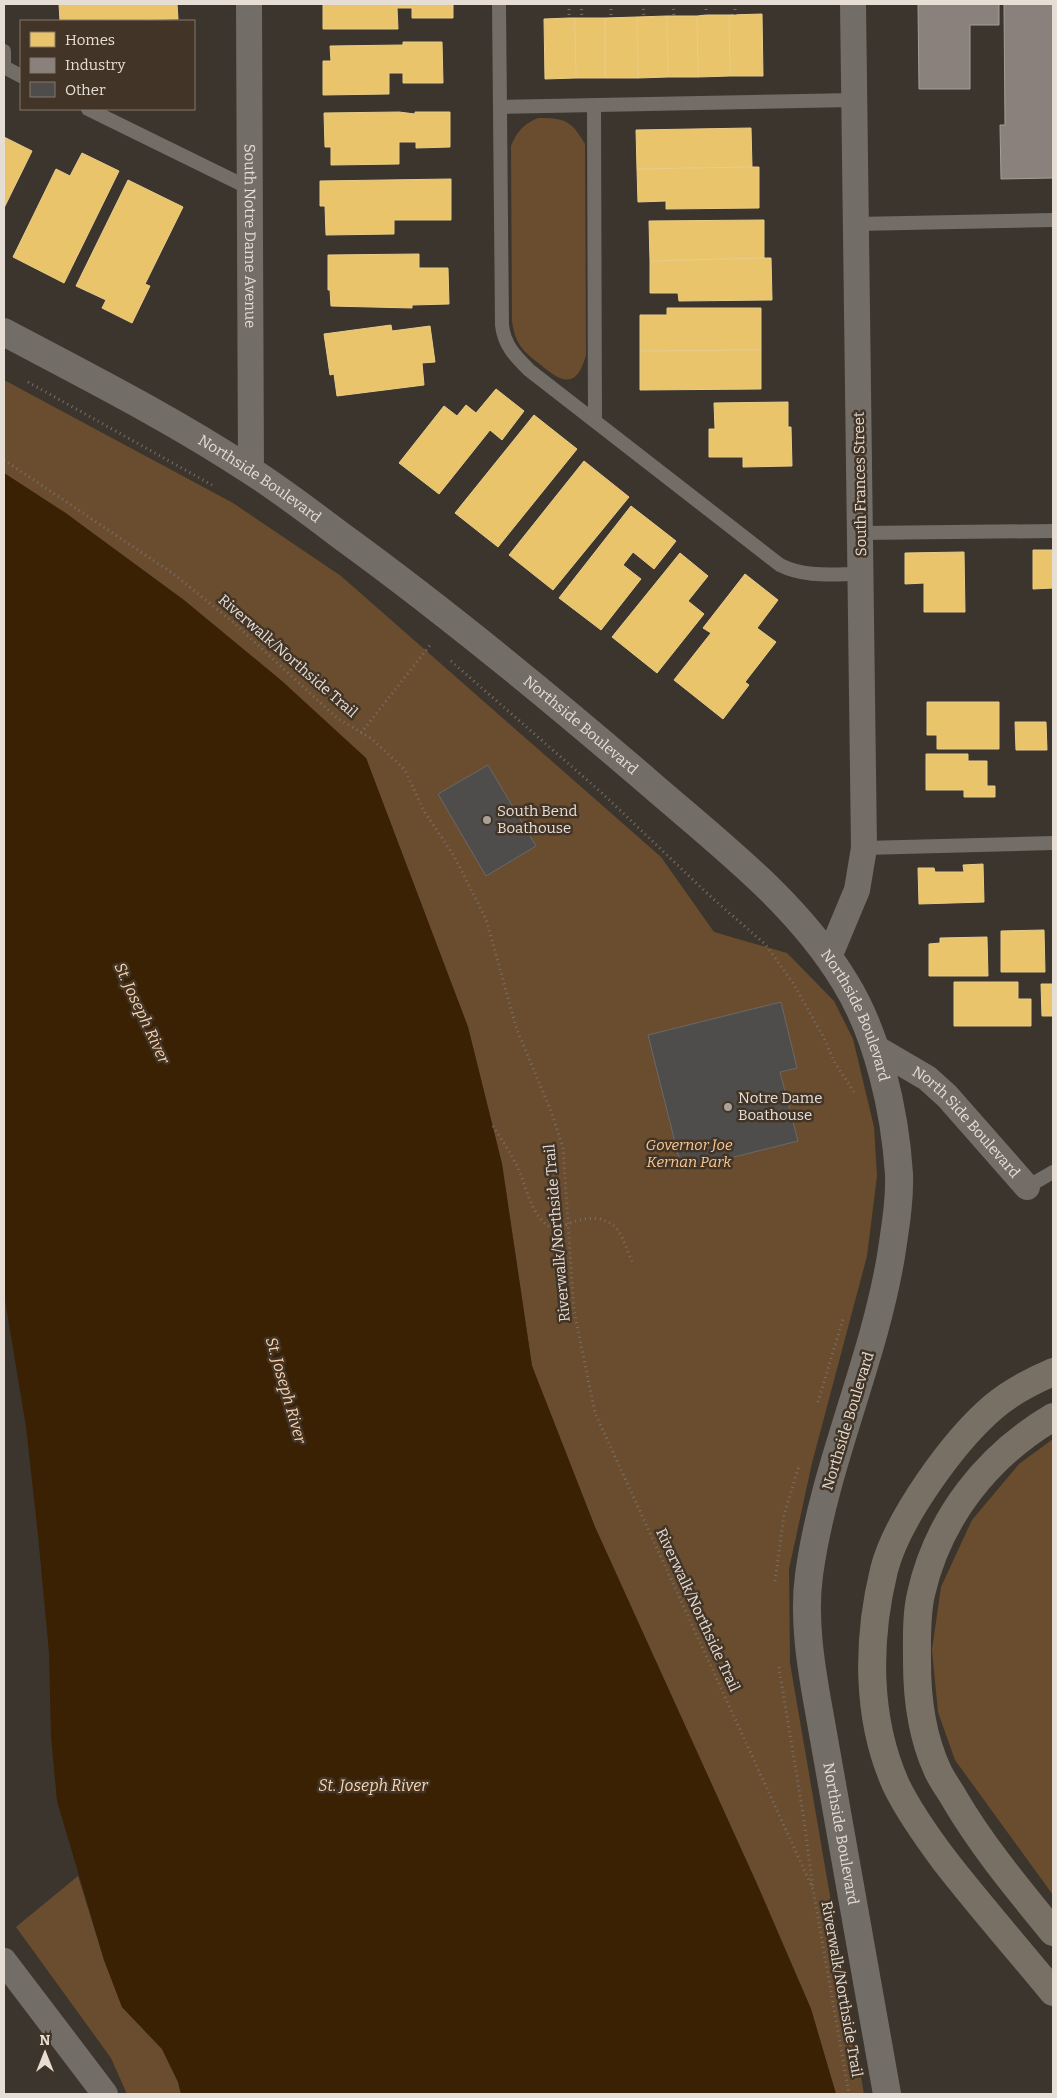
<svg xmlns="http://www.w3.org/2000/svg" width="1057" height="2098" font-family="Bitter,serif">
	<rect width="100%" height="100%" fill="#3c352d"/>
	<!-- green -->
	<g fill="#6a4d2e">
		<path d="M 538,118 C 565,118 571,120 585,144 L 586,355 C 577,388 563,384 541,365 C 532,358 522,351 517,340 C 514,334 513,327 512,321 L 511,146 C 517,131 524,124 538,118 Z"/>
		<path d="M 4,380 L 233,503 L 341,576 L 661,857 L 714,932 L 787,953 L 834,1001 L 853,1039 L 874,1127 L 877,1176 L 867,1256 L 812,1463 L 789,1569 L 790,1663 L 864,2094 L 836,2094 L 811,2009 L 757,1884 L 595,1527 L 532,1366 L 502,1164 L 468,1027 L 366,758 L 67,514 L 4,473 Z"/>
		<path d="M 1053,1439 L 1053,1895 L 955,1760 L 938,1712 L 932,1650 L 941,1587 L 972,1520 L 1019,1464 Z"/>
		<path d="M 78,1876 L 104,1960 L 122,2007 L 162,2049 L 178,2082 L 181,2094 L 127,2094 L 111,2058 L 16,1927 Z"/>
	</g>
	<!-- water -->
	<path fill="#3a2104" d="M 4,473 L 67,514 L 184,600 L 282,681 L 366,758 L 468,1027 L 502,1164 L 532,1366 L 595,1527 L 757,1884 L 811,2009 L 836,2094 L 181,2094 L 178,2082 L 162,2049 L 122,2007 L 104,1960 L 57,1801 L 51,1736 L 49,1653 L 38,1535 L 26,1427 L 4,1294 Z"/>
	<!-- homes -->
	<g fill="#e9c46a" stroke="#e8cc8a">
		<path d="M 59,4 L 177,4 L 178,19 L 60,21 Z"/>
		<path d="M 323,4 L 453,4 L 453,18 L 412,18 L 412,8 L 397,8 L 398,29 L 323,29 Z"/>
		<path d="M 762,14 L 763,76 L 730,76 L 729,15 Z"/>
		<path d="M 706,15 L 729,15 L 730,76 L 698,77 L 697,16 Z"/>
		<path d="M 667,16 L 668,77 L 638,78 L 637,17 Z"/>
		<path d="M 667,16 L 697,16 L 698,77 L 668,77 Z"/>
		<path d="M 637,17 L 638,78 L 605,78 L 605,18 Z"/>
		<path d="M 569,18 L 575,18 L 576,78 L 545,79 L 544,19 Z"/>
		<path d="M 575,18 L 605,18 L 605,78 L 576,78 Z"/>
		<path d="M 403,42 L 442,42 L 443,83 L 403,83 L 403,73 L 389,73 L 389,94 L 323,95 L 323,61 L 331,61 L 330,46 L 403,45 Z"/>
		<path d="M 399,112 L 415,114 L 415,112 L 450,112 L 450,147 L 416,148 L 416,142 L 399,142 L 399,164 L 331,165 L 331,147 L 325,147 L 324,113 Z"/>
		<path d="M 751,128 L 752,167 L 637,169 L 636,130 Z"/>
		<path d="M 4,137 L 32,151 L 4,208 Z"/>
		<path d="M 82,153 L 119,171 L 64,283 L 13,257 L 56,169 L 70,176 Z"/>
		<path d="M 752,167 L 759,167 L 759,208 L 666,209 L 666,201 L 638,202 L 637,169 Z"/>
		<path d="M 451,179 L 451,220 L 394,220 L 394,234 L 326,235 L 325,206 L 320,206 L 320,181 Z"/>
		<path d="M 128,180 L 183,207 L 145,284 L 150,286 L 132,323 L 102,308 L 106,300 L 76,286 Z"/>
		<path d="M 764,220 L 764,258 L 650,261 L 649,221 Z"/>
		<path d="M 419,254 L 419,268 L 448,268 L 449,304 L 412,305 L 412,308 L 331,306 L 330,290 L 328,290 L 328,255 Z"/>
		<path d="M 764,258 L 771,258 L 772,300 L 679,301 L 678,293 L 650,293 L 650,261 Z"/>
		<path d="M 667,308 L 761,308 L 761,350 L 640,351 L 640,315 L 667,315 Z"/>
		<path d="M 391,325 L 392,331 L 430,326 L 435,362 L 422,363 L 424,385 L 337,396 L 334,374 L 330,375 L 324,334 Z"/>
		<path d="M 761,350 L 761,389 L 640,390 L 640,351 Z"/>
		<path d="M 496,389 L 524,411 L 502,440 L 490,430 L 439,494 L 399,463 L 444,406 L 457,416 L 466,405 L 476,413 Z"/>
		<path d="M 788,402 L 788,427 L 791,427 L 792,466 L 743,467 L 743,457 L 709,457 L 709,429 L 715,429 L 714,403 Z"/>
		<path d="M 534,415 L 577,449 L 498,547 L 455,513 Z"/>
		<path d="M 584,461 L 629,497 L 553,590 L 509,555 Z"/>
		<path d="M 631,506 L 676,541 L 654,569 L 633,552 L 623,565 L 641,579 L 601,630 L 559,598 Z"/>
		<path d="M 1033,550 L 1053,550 L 1053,588 L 1033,589 Z"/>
		<path d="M 964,552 L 965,612 L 924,612 L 924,583 L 905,584 L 905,553 Z"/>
		<path d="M 680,553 L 708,576 L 688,601 L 704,614 L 657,673 L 612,637 Z"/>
		<path d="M 745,574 L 778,600 L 757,628 L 776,642 L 745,682 L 749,685 L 723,719 L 674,680 L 711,633 L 703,628 Z"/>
		<path d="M 927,702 L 999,702 L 999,749 L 937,749 L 937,735 L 927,735 Z"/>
		<path d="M 1015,722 L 1046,722 L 1047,750 L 1016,750 Z"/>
		<path d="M 926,754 L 968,754 L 968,761 L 987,761 L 987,786 L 995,786 L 995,797 L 964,797 L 964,790 L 926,790 Z"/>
		<path d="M 983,864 L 984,902 L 919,904 L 918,868 L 934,868 L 935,872 L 964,872 L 963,865 Z"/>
		<path d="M 1044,930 L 1045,972 L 1001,972 L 1001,931 Z"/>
		<path d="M 987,937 L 988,976 L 929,976 L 929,944 L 940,943 L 940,938 Z"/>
		<path d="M 954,982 L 1018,982 L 1018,999 L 1031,999 L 1031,1026 L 954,1026 Z"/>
		<path d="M 1041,984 L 1053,984 L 1053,1016 L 1042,1016 Z"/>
	</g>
	<!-- industry -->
	<g fill="#8a817c" stroke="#a69d97">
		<path d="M 918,4 L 999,4 L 999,25 L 970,25 L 970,89 L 919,89 Z"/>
		<path d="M 1004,4 L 1053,4 L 1053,178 L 1001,179 L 1000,125 L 1005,125 Z"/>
	</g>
	<!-- building -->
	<g fill="#4f4d4c" stroke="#6a6868">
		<path d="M 488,765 L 536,846 L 486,876 L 438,794 Z"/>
		<path d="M 781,1002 L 797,1068 L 780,1072 L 798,1141 L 682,1170 L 648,1035 Z"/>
	</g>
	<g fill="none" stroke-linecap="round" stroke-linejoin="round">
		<!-- path -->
		<g stroke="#77716c" stroke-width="3" stroke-dasharray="1 4" stroke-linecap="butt">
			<path d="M 569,4 L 569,18"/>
			<path d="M 581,4 L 582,18"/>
			<path d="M 611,4 L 611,18"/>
			<path d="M 643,4 L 644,17"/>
			<path d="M 673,4 L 674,16"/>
			<path d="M 706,4 L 706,15"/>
			<path d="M 735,4 L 735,15"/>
			<path d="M 28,382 L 212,485"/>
			<path d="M 4,460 L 175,575 L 234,623 L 337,718 L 372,739 L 405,770 L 424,811 L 454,856 L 486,919 L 517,1030 L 551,1111 L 563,1148 L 574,1311 L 595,1413 L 813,1889 L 849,2094"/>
			<path d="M 451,661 L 602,793 L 711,897 L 765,944 L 793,983 L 823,1036 L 835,1063 L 854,1092"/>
			<path d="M 361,733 L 431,644"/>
			<path d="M 493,1126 C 501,1139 510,1152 517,1166 C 528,1189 530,1218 555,1230 C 573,1221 599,1210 616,1228 C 624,1237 627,1252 633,1263"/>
			<path d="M 818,1402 L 843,1319"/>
			<path d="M 775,1581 L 784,1515 L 799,1466"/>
			<path d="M 779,1667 L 804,1820 L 813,1889"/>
		</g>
		<!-- service -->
		<g stroke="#726d67" stroke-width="14">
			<path d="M 499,4 L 502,325 C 504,345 515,356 529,370 L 780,565 C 806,578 833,574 861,574"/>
			<path d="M 4,51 L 4,67"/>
			<path d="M 4,67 L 21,76"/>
			<path d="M 594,106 L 595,420"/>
			<path d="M 500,107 L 854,100"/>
			<path d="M 88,109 L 251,189"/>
			<path d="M 856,224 L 1053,220"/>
			<path d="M 861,533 L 1053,531"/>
			<path d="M 864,848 L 1053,843"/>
			<path d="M 1027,1187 L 1053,1172"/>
		</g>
		<!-- minor -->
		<g stroke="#726d67" stroke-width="26">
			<path id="s1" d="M 249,4 L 251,470"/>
			<path d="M 829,957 L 857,890 L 864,848 L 853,4"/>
			<path id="s2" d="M 874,1047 L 927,1078 L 947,1096 L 1027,1187"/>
			<path d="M 4,1961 L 105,2094"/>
		</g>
		<!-- tertiary -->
		<path stroke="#726d67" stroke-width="28" id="s3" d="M 4,332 C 87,376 172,419 251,471 C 282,491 311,513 340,535 C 446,612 547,695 647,781 C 717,842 796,901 845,982 C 878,1035 895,1112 899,1174 C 900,1201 895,1229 891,1256 C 873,1364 824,1465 809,1575 C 803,1619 811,1667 819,1711 L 887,2094"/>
		<!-- primary -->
		<g stroke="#797065" stroke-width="28">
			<path d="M 1053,1372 C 1032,1381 1009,1393 992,1408 C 953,1442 897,1519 884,1570 C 867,1640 866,1718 896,1785 C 909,1812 927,1837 945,1861 C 980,1906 1017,1948 1053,1992"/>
			<path d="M 1053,1417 C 987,1456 938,1518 921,1594 C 916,1615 917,1640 917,1662 C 917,1697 922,1736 937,1769 C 941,1779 949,1789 954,1798 C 982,1846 1018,1889 1053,1932"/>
		</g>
	</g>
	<!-- markers -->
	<g fill="#aaa29a" stroke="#423527" stroke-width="2">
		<circle cx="487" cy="820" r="5"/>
		<circle cx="728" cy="1107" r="5"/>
	</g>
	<g text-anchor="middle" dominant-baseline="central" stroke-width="5" stroke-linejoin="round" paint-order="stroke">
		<!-- street labels -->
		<g font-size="15" fill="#e6ddd5" stroke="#423527">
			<text stroke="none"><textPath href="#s1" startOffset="232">South Notre Dame Avenue</textPath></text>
			<text stroke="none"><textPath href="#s3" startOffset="295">Northside Boulevard</textPath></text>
			<text transform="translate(860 484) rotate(-91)">South Frances Street</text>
			<text transform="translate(288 656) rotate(41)">Riverwalk/Northside Trail</text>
			<text stroke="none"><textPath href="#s3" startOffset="700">Northside Boulevard</textPath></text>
			<text stroke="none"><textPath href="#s3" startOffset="1105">Northside Boulevard</textPath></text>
			<text stroke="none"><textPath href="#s2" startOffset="120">North Side Boulevard</textPath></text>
			<text transform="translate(557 1233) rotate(-95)">Riverwalk/Northside Trail</text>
			<text transform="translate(848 1421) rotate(-73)">Northside Boulevard</text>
			<text transform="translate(698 1610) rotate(65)">Riverwalk/Northside Trail</text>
			<text stroke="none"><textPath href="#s3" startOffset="1945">Northside Boulevard</textPath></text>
			<text transform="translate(842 1989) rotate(80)">Riverwalk/Northside Trail</text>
		</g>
		<!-- poi labels -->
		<g font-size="15" fill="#e6ddd5" stroke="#423527" text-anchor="start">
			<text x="497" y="811">South Bend<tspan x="497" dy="17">Boathouse</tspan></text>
			<text x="738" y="1098">Notre Dame<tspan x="738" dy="17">Boathouse</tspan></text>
		</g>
		<!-- park labels -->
		<g font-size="15" font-style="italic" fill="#fbc995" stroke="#423527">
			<text x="689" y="1145">Governor Joe<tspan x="689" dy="17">Kernan Park</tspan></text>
		</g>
		<!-- water labels -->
		<g font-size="16" font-style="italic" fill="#fbd5af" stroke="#423527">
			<text transform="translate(142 1013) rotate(65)">St. Joseph River</text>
			<text transform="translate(286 1390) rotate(74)">St. Joseph River</text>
			<text x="373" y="1785">St. Joseph River</text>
		</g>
	</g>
	<!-- border -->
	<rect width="1057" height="2098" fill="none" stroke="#e6ddd5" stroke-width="10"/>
	<!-- legend -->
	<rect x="20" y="20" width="175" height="90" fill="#423527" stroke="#84786d"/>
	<rect x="30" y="32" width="25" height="15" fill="#e9c46a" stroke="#84786d"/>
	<text x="65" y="45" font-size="15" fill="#e6ddd5">Homes</text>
	<rect x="30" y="58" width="25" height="15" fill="#8a817c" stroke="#84786d"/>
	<text x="65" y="70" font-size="15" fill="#e6ddd5">Industry</text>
	<rect x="30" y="82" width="25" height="15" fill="#4f4d4c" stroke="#84786d"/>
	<text x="65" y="95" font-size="15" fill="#e6ddd5">Other</text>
	<!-- north arrow -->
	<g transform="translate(45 2053)" stroke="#423527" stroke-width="4" paint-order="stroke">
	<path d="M0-4L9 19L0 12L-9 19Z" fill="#e6ddd5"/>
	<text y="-8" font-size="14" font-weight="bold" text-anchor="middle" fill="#e6ddd5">N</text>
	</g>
</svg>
